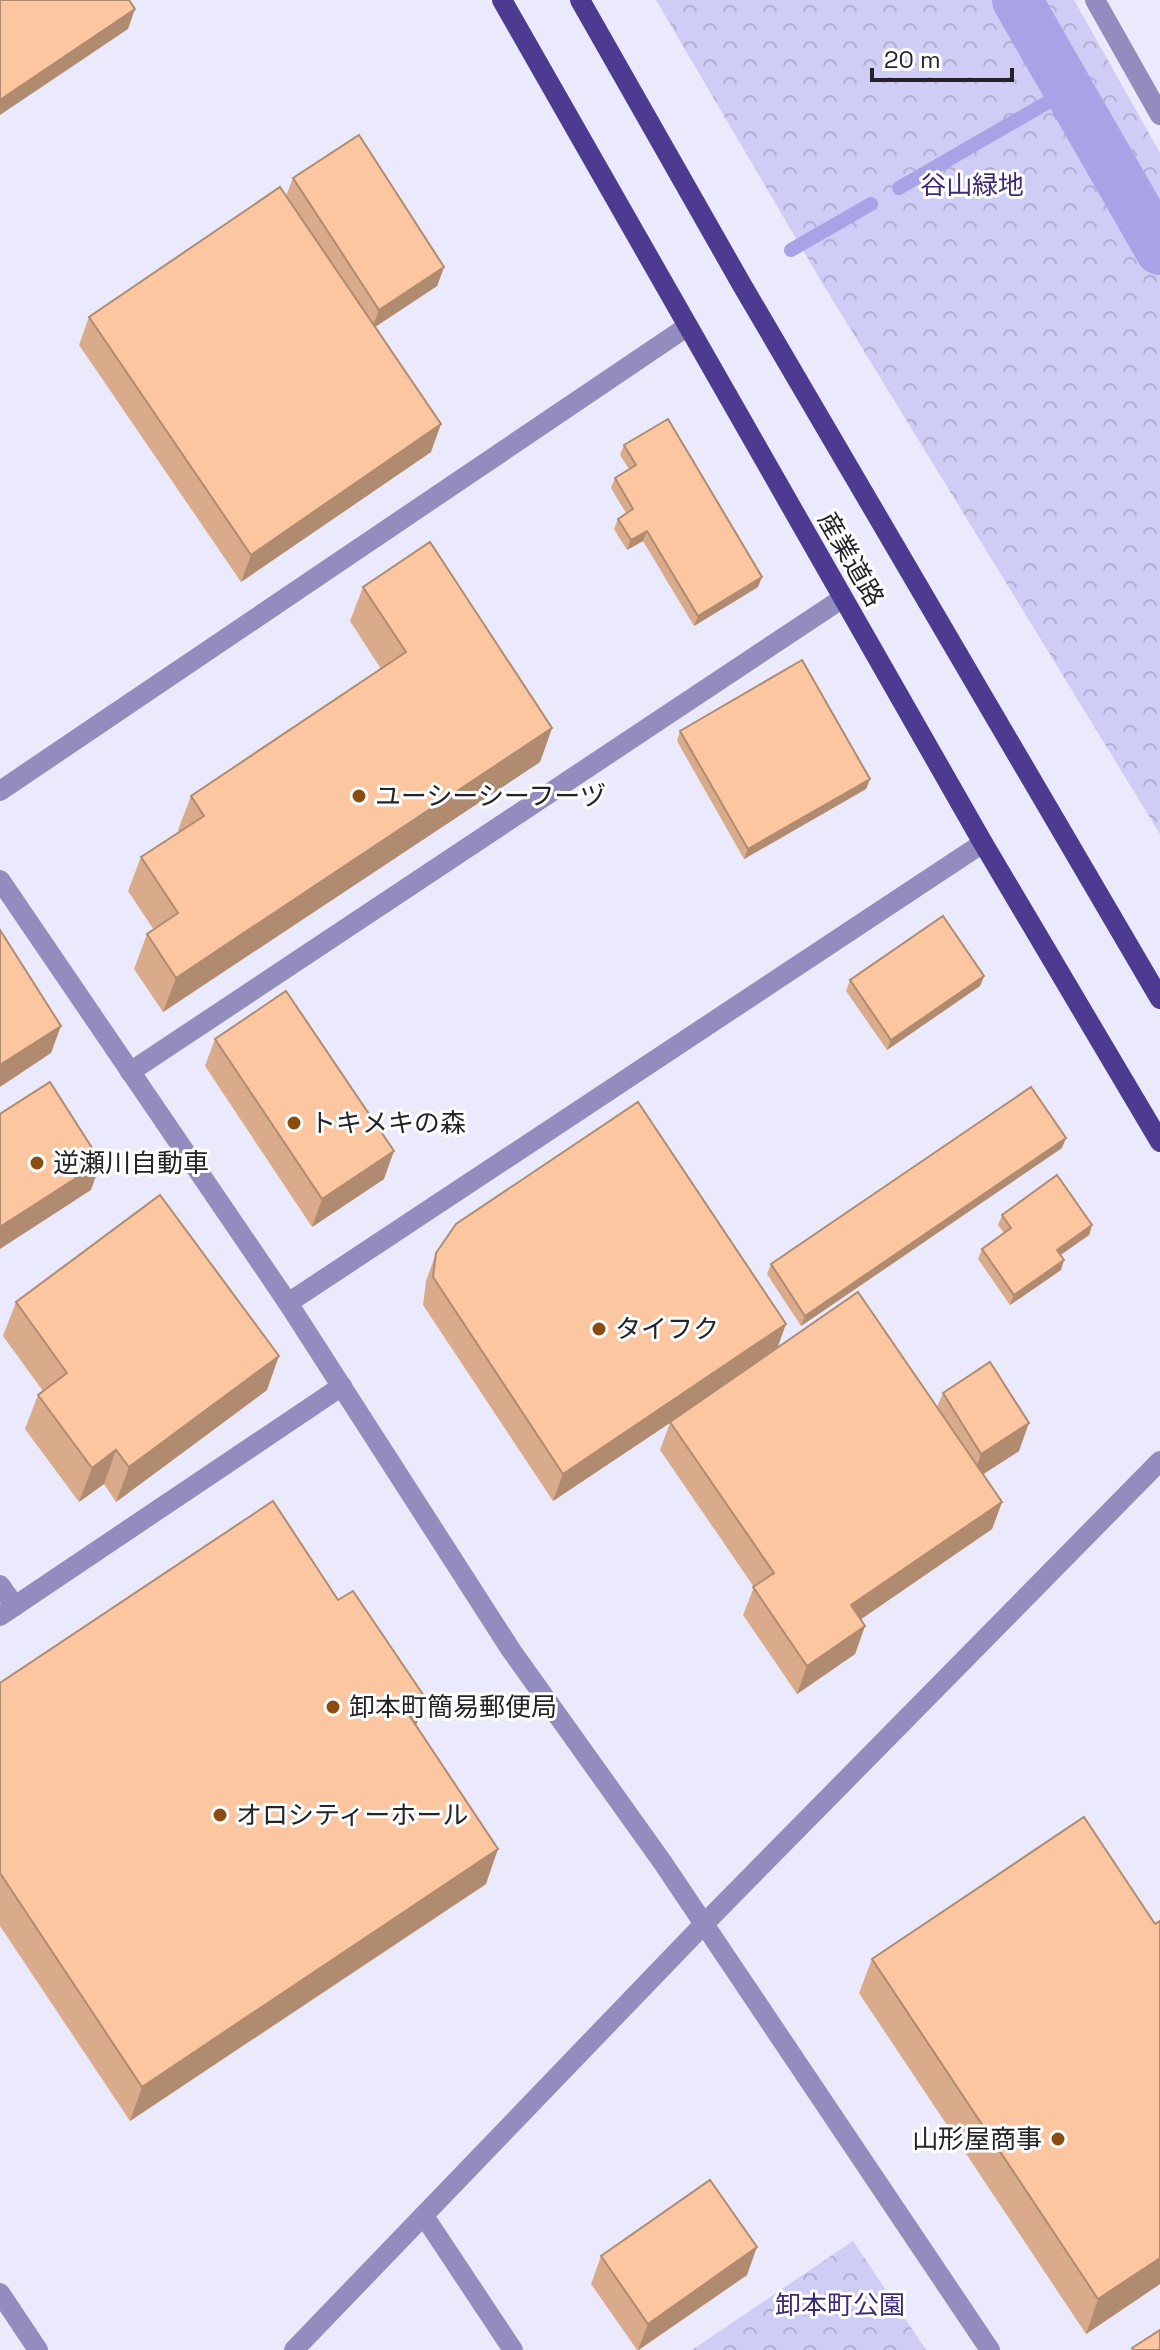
<svg xmlns="http://www.w3.org/2000/svg" width="1160" height="2350" font-family="'Space Grotesk','Noto Sans JP',sans-serif">
	<defs>
		<pattern id="park-crowns" width="20" height="18" patternUnits="userSpaceOnUse" patternTransform="scale(2)"><rect width="20" height="18" fill="#cfccf5"/><path d="M2 6a3 3 0 1 1 6 0M12 15a3 3 0 1 1 6 0" fill="none" stroke="#b1afd2"/></pattern>
	</defs>
	<rect width="100%" height="100%" fill="#ebeafc"/>
	<!-- park -->
	<g fill="url(#park-crowns)">
		<path d="M 656,0 L 1074,0 L 1160,153 L 1160,834 L 821,281 Z"/>
		<path d="M 853,2241 L 926,2350 L 692,2350 Z"/>
	</g>
	<g fill="none" stroke-linecap="round" stroke-linejoin="round">
		<!-- stream -->
		<g stroke="#a9a2e7" stroke-width="14">
			<path d="M 899,188 L 1069,90"/>
			<path d="M 791,250 L 871,204"/>
		</g>
		<!-- canal -->
		<path stroke="#a9a2e7" stroke-width="50" d="M 1017,0 L 1160,250"/>
		<!-- minor -->
		<g stroke="#928dbe" stroke-width="20">
			<path d="M 1095,0 L 1160,115"/>
			<path d="M 0,791 L 688,326"/>
			<path d="M 0,880 L 288,1303 L 511,1650 L 663,1863 L 990,2350"/>
			<path d="M 130,1072 L 843,598"/>
			<path d="M 288,1303 L 983,843"/>
			<path d="M 0,1585 L 15,1606"/>
			<path d="M 0,1616 L 342,1386"/>
			<path d="M 424,2216 L 513,2350"/>
			<path d="M 0,2293 L 38,2350"/>
			<path d="M 294,2350 L 704,1924 L 1160,1461"/>
		</g>
		<!-- major -->
		<g stroke="#4c3b90" stroke-width="20">
			<path d="M 502,0 L 983,843 L 1160,1142"/>
			<path d="M 580,0 L 742,285 L 1160,999"/>
		</g>
	</g>
	<!-- wall -->
	<g fill="#d9ab8a">
		<path d="M 293,178 L 444,267 L 437,286 L 375,327 L 431,452 L 241,582 L 79,345 L 89,317 L 286,196 Z"/>
		<path d="M 624,445 L 758,587 L 694,626 L 643,541 L 627,550 L 614,529 L 618,519 L 626,513 L 611,488 L 615,478 L 629,469 L 620,455 Z"/>
		<path d="M 363,587 L 552,728 L 540,762 L 163,1012 L 134,969 L 147,934 L 154,930 L 128,891 L 141,857 L 179,832 L 178,830 L 191,796 L 381,669 L 350,621 Z"/>
		<path d="M 680,731 L 870,779 L 866,789 L 744,859 L 677,741 Z"/>
		<path d="M 984,976 L 980,986 L 887,1050 L 846,991 L 850,980 Z"/>
		<path d="M 215,1039 L 384,1179 L 312,1227 L 205,1066 Z"/>
		<path d="M 1062,1148 L 801,1326 L 767,1274 L 771,1264 Z"/>
		<path d="M 1002,1215 L 1092,1225 L 1089,1235 L 1061,1255 L 1061,1270 L 1010,1305 L 978,1259 L 982,1249 L 1004,1233 L 998,1225 Z"/>
		<path d="M 436,1253 L 777,1348 L 937,1407 L 943,1393 L 1019,1451 L 983,1474 L 1002,1502 L 992,1529 L 861,1619 L 865,1626 L 855,1654 L 797,1694 L 743,1615 L 754,1587 L 660,1450 L 670,1423 L 553,1501 L 423,1305 L 426,1281 Z"/>
		<path d="M 16,1302 L 267,1390 L 116,1502 L 104,1484 L 79,1502 L 25,1429 L 38,1395 L 43,1391 L 3,1336 Z"/>
		<path d="M 0,1683 L 416,1726 L 486,1884 L 130,2121 L 0,1926 Z"/>
		<path d="M 1160,1921 L 1160,2284 L 1086,2334 L 859,1993 L 872,1959 L 1155,1924 Z"/>
		<path d="M 601,2256 L 747,2275 L 639,2350 L 637,2350 L 591,2284 Z"/>
	</g>
	<!-- shaded-wall -->
	<g fill="#b08b70">
		<path d="M 135,9 L 128,29 L 0,115 L 0,100 Z"/>
		<path d="M 444,267 L 437,286 L 372,329 L 379,310 Z"/>
		<path d="M 441,424 L 431,452 L 241,582 L 251,555 Z"/>
		<path d="M 647,531 L 643,541 L 627,550 L 631,540 Z"/>
		<path d="M 762,577 L 758,587 L 694,626 L 698,616 Z"/>
		<path d="M 552,728 L 540,762 L 163,1012 L 176,978 Z"/>
		<path d="M 870,779 L 866,789 L 744,859 L 748,849 Z"/>
		<path d="M 984,976 L 980,986 L 887,1050 L 891,1040 Z"/>
		<path d="M 61,1026 L 51,1053 L 0,1087 L 0,1065 Z"/>
		<path d="M 1066,1138 L 1062,1148 L 801,1326 L 805,1316 Z"/>
		<path d="M 394,1151 L 384,1179 L 312,1227 L 322,1199 Z"/>
		<path d="M 101,1162 L 91,1190 L 0,1249 L 0,1227 Z"/>
		<path d="M 1092,1225 L 1089,1235 L 1053,1260 L 1057,1250 Z"/>
		<path d="M 1064,1260 L 1061,1270 L 1010,1305 L 1014,1295 Z"/>
		<path d="M 786,1324 L 776,1352 L 553,1501 L 563,1474 Z"/>
		<path d="M 279,1356 L 267,1390 L 116,1502 L 129,1467 Z"/>
		<path d="M 1029,1423 L 1019,1451 L 971,1482 L 981,1454 Z"/>
		<path d="M 116,1450 L 104,1484 L 79,1502 L 92,1468 Z"/>
		<path d="M 1002,1502 L 992,1529 L 841,1633 L 851,1605 Z"/>
		<path d="M 865,1626 L 855,1654 L 797,1694 L 807,1666 Z"/>
		<path d="M 426,1699 L 413,1733 L 407,1712 Z"/>
		<path d="M 498,1849 L 486,1884 L 130,2121 L 142,2087 Z"/>
		<path d="M 757,2247 L 747,2275 L 638,2350 L 648,2324 Z"/>
		<path d="M 1160,2258 L 1160,2284 L 1086,2334 L 1098,2299 Z"/>
	</g>
	<!-- building -->
	<g fill="#fcc7a0" stroke="#b08b70" stroke-width="2">
		<path d="M 0,0 L 129,0 L 135,9 L 0,100 Z"/>
		<path d="M 359,135 L 444,267 L 379,310 L 293,178 Z"/>
		<path d="M 280,187 L 441,424 L 251,555 L 89,317 Z"/>
		<path d="M 668,419 L 762,577 L 698,616 L 647,531 L 631,540 L 618,519 L 633,509 L 615,478 L 636,465 L 624,445 Z"/>
		<path d="M 430,542 L 552,728 L 176,978 L 147,934 L 178,913 L 141,857 L 204,816 L 191,796 L 406,652 L 363,587 Z"/>
		<path d="M 802,660 L 870,779 L 748,849 L 680,731 Z"/>
		<path d="M 943,916 L 984,976 L 891,1040 L 850,980 Z"/>
		<path d="M 0,930 L 61,1026 L 0,1065 Z"/>
		<path d="M 286,991 L 394,1151 L 322,1199 L 215,1039 Z"/>
		<path d="M 50,1082 L 101,1162 L 0,1227 L 0,1114 Z"/>
		<path d="M 1031,1087 L 1066,1138 L 805,1316 L 771,1264 Z"/>
		<path d="M 638,1102 L 786,1324 L 563,1474 L 433,1277 L 436,1253 L 456,1224 Z"/>
		<path d="M 1057,1175 L 1092,1225 L 1057,1250 L 1064,1260 L 1014,1295 L 982,1249 L 1011,1228 L 1002,1215 Z"/>
		<path d="M 160,1195 L 279,1356 L 129,1467 L 116,1450 L 92,1468 L 38,1395 L 67,1373 L 16,1302 Z"/>
		<path d="M 858,1292 L 1002,1502 L 851,1605 L 865,1626 L 807,1666 L 753,1587 L 774,1573 L 670,1422 Z"/>
		<path d="M 990,1362 L 1029,1423 L 981,1454 L 943,1393 Z"/>
		<path d="M 273,1501 L 338,1600 L 353,1591 L 426,1699 L 407,1712 L 498,1849 L 142,2087 L 0,1873 L 0,1683 Z"/>
		<path d="M 1084,1817 L 1155,1924 L 1160,1921 L 1160,2258 L 1098,2299 L 872,1959 Z"/>
		<path d="M 710,2180 L 757,2247 L 648,2324 L 601,2256 Z"/>
		<path d="M 1160,2330 L 1160,2350 L 1133,2350 L 1132,2348 Z"/>
	</g>
	<!-- markers -->
	<g fill="#8a4c10" stroke="#fff" stroke-width="3">
		<circle cx="359" cy="796" r="8"/>
		<circle cx="294" cy="1123" r="8"/>
		<circle cx="37" cy="1163" r="8"/>
		<circle cx="599" cy="1329" r="8"/>
		<circle cx="333" cy="1707" r="8"/>
		<circle cx="220" cy="1815" r="8"/>
		<circle cx="1058" cy="2139" r="8"/>
	</g>
	<g text-anchor="middle" dominant-baseline="central" stroke-width="6" stroke-linejoin="round" paint-order="stroke">
		<!-- park labels -->
		<g font-size="26" fill="#3c2a79" stroke="#fff">
			<text x="972" y="185">谷山緑地</text>
			<text x="840" y="2305">卸本町公園</text>
		</g>
		<!-- street labels -->
		<g font-size="26" fill="#232329" stroke="#fff">
			<text transform="translate(851 559) rotate(60)">産業道路</text>
		</g>
		<!-- poi labels -->
		<g font-size="26" fill="#232329" stroke="#fff" text-anchor="start">
			<text x="375" y="796">ユーシーシーフーヅ</text>
			<text x="310" y="1123">トキメキの森</text>
			<text x="53" y="1163">逆瀬川自動車</text>
			<text x="615" y="1329">タイフク</text>
			<text x="349" y="1707">卸本町簡易郵便局</text>
			<text x="236" y="1815">オロシティーホール</text>
			<text x="1042" y="2139" text-anchor="end">山形屋商事</text>
		</g>
	</g>
	<!-- scale -->
	<path d="M872 68v12h140v-12" fill="none" stroke="#232329" stroke-width="4"/>
	<text x="884" y="68" font-size="24" fill="#232329" stroke="#ffffff" stroke-width="6" paint-order="stroke">20 m</text>
</svg>
